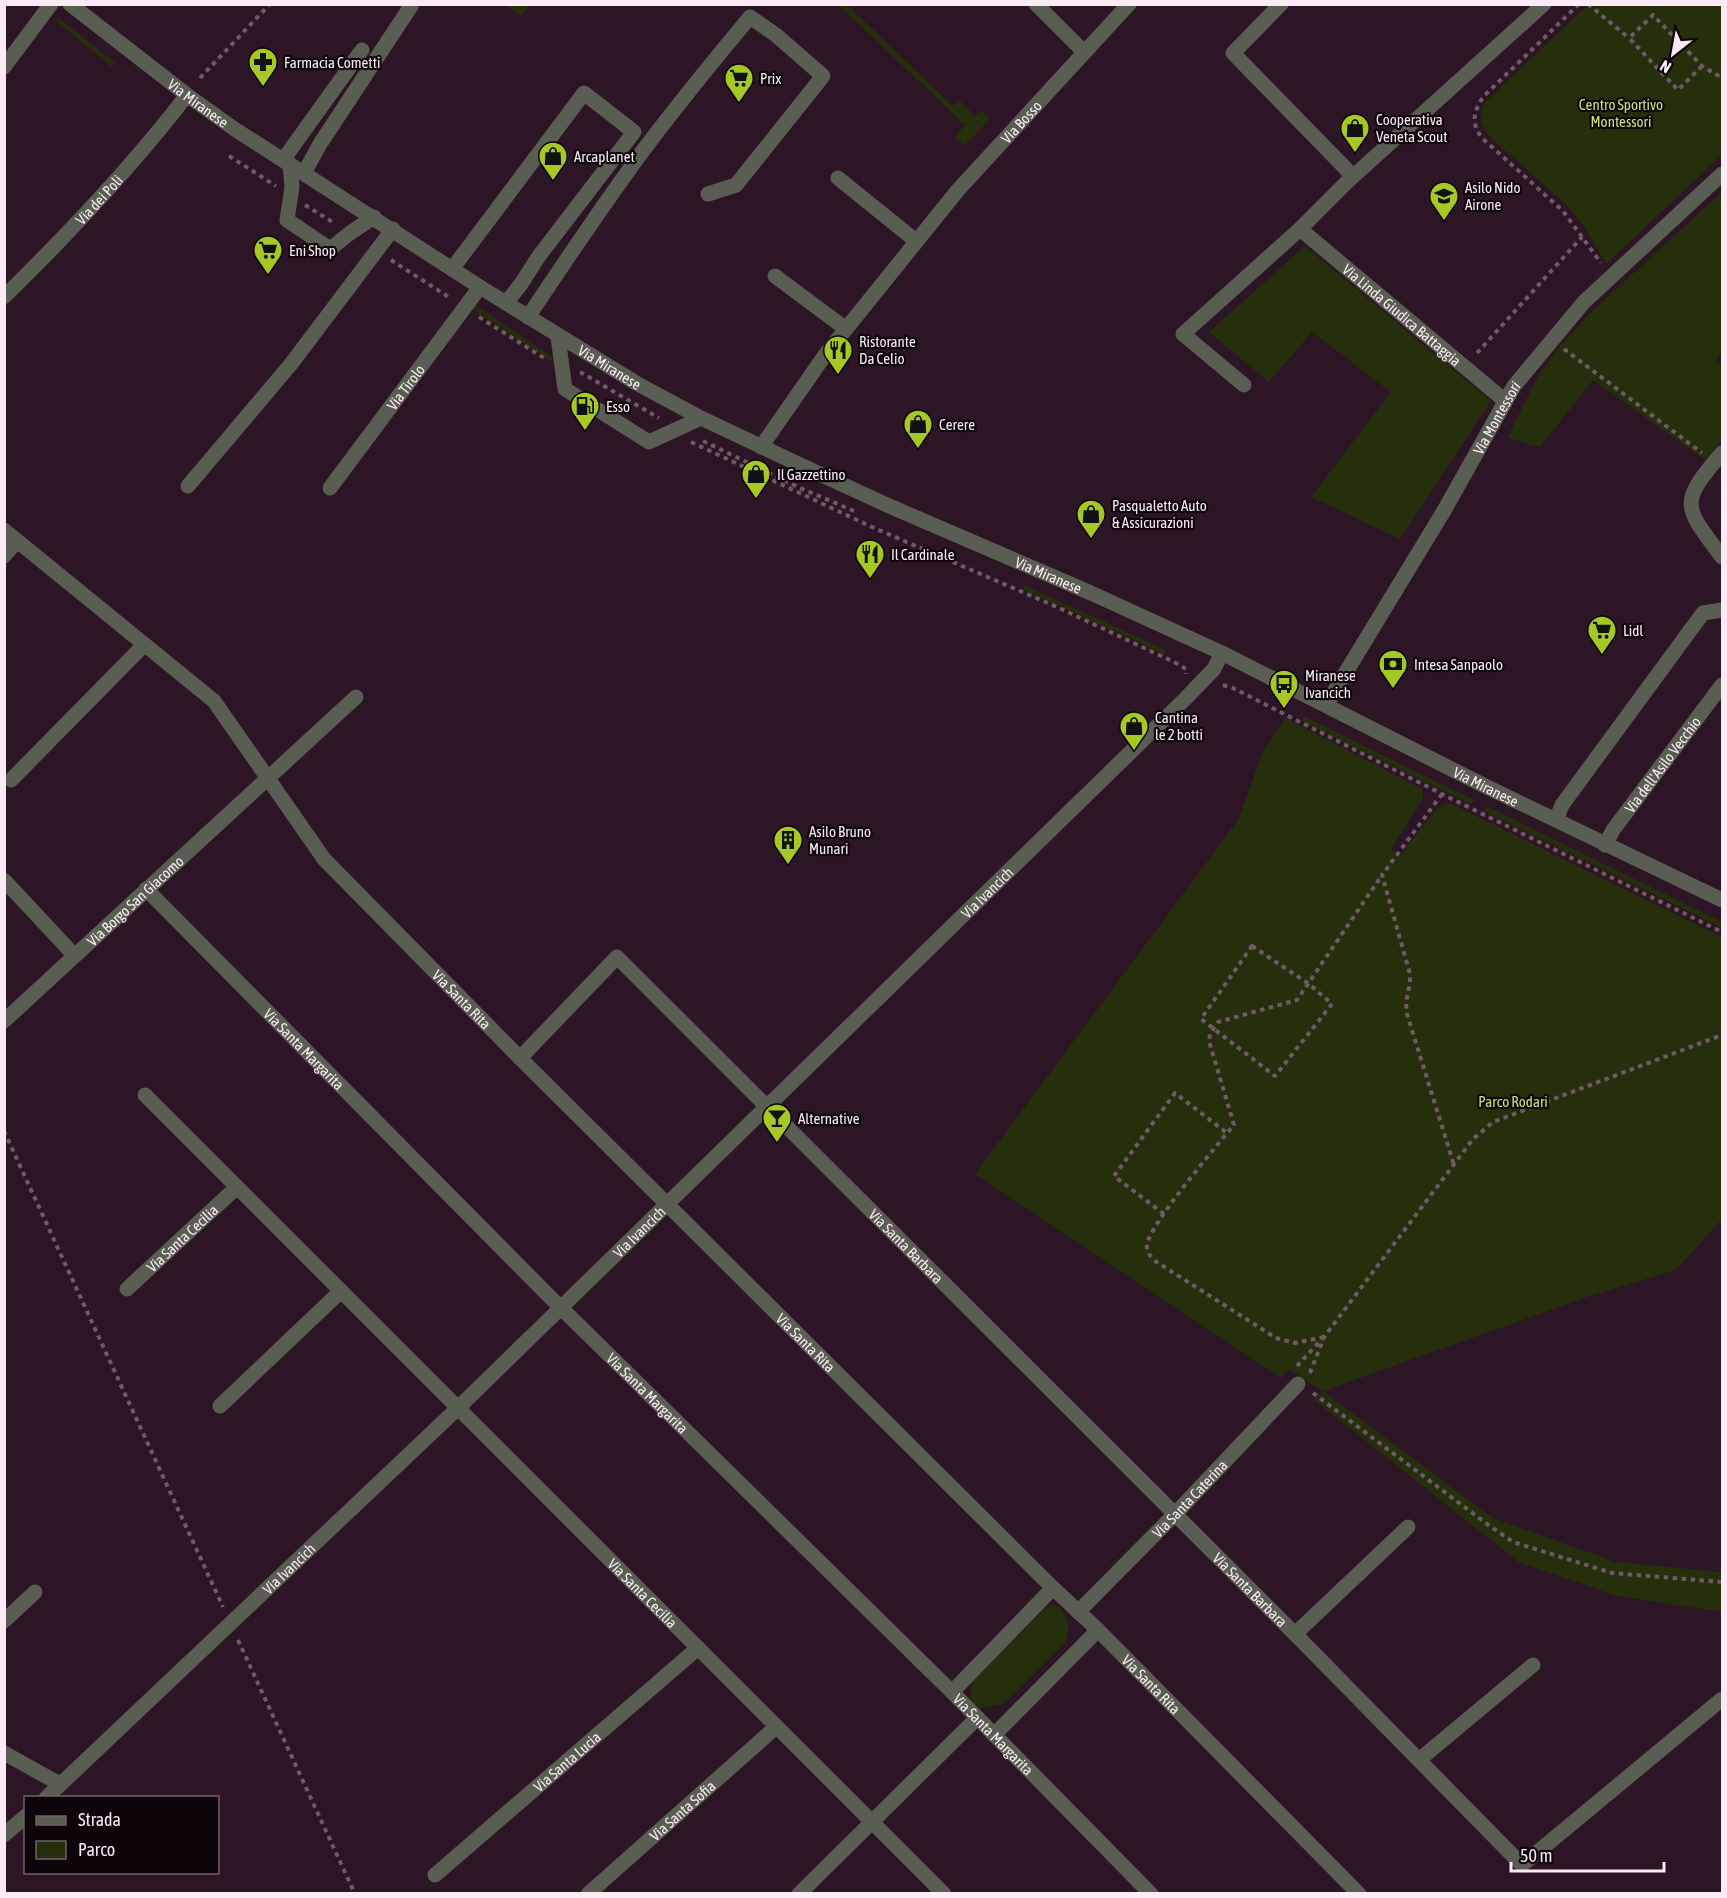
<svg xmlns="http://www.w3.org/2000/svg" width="1727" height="1898" font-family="'Asap Condensed',sans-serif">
	<rect width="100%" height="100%" fill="#2c1524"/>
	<!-- green -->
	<g fill="#262f0c">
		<path d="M 1589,4 L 1722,5 L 1722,155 L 1606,264 L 1584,226 L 1565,203 L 1493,140 L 1484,129 L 1480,116 L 1485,102 Z"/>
		<path d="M 506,5 L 530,5 L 521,16 Z"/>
		<path d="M 839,5 L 847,5 L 953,106 L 959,100 L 975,116 L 981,110 L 990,119 L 964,146 L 955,137 L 965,125 Z"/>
		<path d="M 59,18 L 115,63 L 112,67 L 56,21 Z"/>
		<path d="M 1722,192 L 1722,351 L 1716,360 L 1722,365 L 1722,440 L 1705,460 L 1593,380 L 1540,447 L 1507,438 L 1538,376 L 1560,346 L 1590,313 Z"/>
		<path d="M 1305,246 L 1491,401 L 1400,539 L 1311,497 L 1391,392 L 1312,332 L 1269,382 L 1209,332 Z"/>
		<path d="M 473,303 L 553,358 L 551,361 L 470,307 Z"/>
		<path d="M 1024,585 L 1166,650 L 1164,654 L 1023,589 Z"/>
		<path d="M 1304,716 L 1474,800 L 1471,804 L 1302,721 Z"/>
		<path d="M 1286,718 L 1422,789 L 1423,798 L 1391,850 L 1400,856 L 1436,809 L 1444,804 L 1452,804 L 1722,937 L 1722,1219 L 1676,1270 L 1590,1296 L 1323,1391 L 1493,1518 L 1616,1562 L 1722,1572 L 1722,1612 L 1614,1595 L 1520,1563 L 1314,1400 L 1322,1391 L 1289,1369 L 1281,1378 L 975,1174 L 1238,820 L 1263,751 Z"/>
		<path d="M 1486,806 L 1722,922 L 1722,928 L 1484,811 Z"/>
		<path d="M 1052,1605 L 1058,1606 C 1068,1618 1072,1629 1065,1643 L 1004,1704 L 980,1708 L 972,1701 L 970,1696 L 974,1680 L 1046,1607 Z"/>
	</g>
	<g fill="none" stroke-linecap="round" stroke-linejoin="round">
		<!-- path -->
		<g stroke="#6f5a67" stroke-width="4" stroke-dasharray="4.5 4.5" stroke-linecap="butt">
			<path d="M 1579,4 L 1483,97 C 1473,113 1471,123 1482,138 L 1563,211 L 1601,263"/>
			<path d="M 1588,4 L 1629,38"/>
			<path d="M 1702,66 L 1678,90 L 1629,38 L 1653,15 L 1702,66 L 1722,78"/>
			<path d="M 200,78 L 270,4"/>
			<path d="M 229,156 L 276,186"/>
			<path d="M 305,205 L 334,223"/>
			<path d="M 391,260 L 450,298"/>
			<path d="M 479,317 L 544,358"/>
			<path d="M 1564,349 L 1702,453"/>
			<path d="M 1477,353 L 1582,237"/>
			<path d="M 580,372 L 659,418"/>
			<path d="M 703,441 L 800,488 L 854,511"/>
			<path d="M 691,442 L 872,527 L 1057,607 L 1174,662 L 1186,669 L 1186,674"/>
			<path d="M 1223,685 L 1233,688 L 1442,794 L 1722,932"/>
			<path d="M 1442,794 L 1382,875 L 1410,974 C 1411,989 1404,998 1407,1014 L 1454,1165"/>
			<path d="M 1252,946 L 1309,984 L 1332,1004 L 1275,1076 L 1201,1019 Z"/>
			<path d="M 4,1131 L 223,1607"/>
			<path d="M 1164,1214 L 1114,1176 L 1175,1093 L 1227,1133"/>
			<path d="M 1324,1337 L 1295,1343 L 1276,1338 L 1155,1261 C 1150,1256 1146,1251 1147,1245 C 1149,1225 1218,1144 1234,1125 L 1209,1041 L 1210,1034 L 1218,1022 L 1297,1000 L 1382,875"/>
			<path d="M 1297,1366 L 1322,1339"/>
			<path d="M 1310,1373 L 1324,1337 L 1473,1139 L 1493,1122 L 1722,1035"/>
			<path d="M 1313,1393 L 1487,1524 L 1513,1542 L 1612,1573 L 1722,1582"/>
			<path d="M 238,1640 L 355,1894"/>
		</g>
		<!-- minor -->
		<g stroke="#5a5e52" stroke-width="15">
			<path id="s1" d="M 70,4 L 187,95 L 233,128 L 480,287 L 636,383 L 701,418 L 794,462 L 887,505 L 1091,593 L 1222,653 L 1487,787 L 1722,900"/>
			<path d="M 1036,4 L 1084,52"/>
			<path d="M 1281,4 L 1233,53 L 1353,176"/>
			<path d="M 4,67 L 51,4"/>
			<path d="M 283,160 L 362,50"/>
			<path d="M 290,164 L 292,187 L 287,220 L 330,249 L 350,233 L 374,217"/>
			<path d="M 304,173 L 320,144 L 411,6"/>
			<path d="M 838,178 L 916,241"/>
			<path d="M 1300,229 L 1347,182 L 1544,4"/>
			<path d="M 452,269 L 584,93 L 634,132 L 539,256 L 521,284 L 506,303"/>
			<path d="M 775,276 L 846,329"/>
			<path id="s2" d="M 4,297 C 69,233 132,167 187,95"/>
			<path d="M 528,317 C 566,260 604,203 645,148 C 679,103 714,60 750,17 L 776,35 L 823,76 L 736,185 L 708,194"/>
			<path d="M 558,337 L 565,389 L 649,442 L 701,418"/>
			<path id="s3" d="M 1244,385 L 1183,334 L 1300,229 L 1504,400"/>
			<path id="s4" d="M 761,447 L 825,355 L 958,190 L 1129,4"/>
			<path d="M 1722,453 C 1678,504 1684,506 1722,557"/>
			<path d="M 188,486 L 291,364 L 393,229"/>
			<path id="s5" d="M 330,488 L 480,287"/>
			<path id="s6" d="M 4,530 L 214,701 L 324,859 L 520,1058 L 1053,1588 L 1098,1630 L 1359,1894"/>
			<path d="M 4,556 L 17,541"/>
			<path id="s7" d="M 1326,705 L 1445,509 L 1514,386 L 1584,302 L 1722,174"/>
			<path d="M 11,780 L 144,645"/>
			<path d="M 1556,820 L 1562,805 L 1573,790 L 1703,613 L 1722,610"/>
			<path id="s8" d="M 1605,845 L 1613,830 L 1722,685"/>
			<path d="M 4,880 L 74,955"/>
			<path id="s9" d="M 146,889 L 551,1298 L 952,1692 L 1151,1894"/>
			<path id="s10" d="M 4,1021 L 356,697"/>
			<path id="s11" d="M 520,1058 L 617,957 L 1295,1634 L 1522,1865 L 1722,1699"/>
			<path id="s12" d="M 145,1095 L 944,1894"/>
			<path id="s13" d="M 127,1289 L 237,1187"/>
			<path d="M 220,1406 L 341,1291"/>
			<path id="s14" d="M 1078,1612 L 1175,1514 L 1298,1384"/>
			<path d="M 4,1621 L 35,1592"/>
			<path d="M 1295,1634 L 1408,1527"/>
			<path d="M 952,1692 L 1053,1588"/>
			<path d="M 994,1735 L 1098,1630"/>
			<path d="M 4,1753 L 60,1784"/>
			<path d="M 1419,1760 L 1533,1665"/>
			<path id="s15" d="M 46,1798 L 458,1408 L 1186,698 L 1214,669 L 1222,653"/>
			<path d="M 4,1835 L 26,1816"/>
			<path id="s16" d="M 435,1875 L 698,1648"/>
			<path id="s17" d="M 588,1894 L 776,1727"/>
			<path d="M 799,1894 L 977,1718"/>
		</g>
	</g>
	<!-- icons -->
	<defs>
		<g id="pharmacy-pin" transform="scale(1.5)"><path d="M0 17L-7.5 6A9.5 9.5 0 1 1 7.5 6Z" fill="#a5c823" stroke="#0e050b"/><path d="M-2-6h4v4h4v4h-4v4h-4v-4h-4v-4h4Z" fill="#111"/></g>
		<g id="supermarket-pin" transform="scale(1.5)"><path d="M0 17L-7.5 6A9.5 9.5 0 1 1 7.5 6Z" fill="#a5c823" stroke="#0e050b"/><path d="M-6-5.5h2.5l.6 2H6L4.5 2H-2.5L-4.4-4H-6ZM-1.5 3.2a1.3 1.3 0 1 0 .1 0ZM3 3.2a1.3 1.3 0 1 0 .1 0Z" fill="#111"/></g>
		<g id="shop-pin" transform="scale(1.5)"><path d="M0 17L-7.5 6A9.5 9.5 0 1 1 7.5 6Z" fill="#a5c823" stroke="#0e050b"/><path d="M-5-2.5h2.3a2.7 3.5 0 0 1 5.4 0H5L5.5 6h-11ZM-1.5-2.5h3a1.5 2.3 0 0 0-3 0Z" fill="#111"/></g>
		<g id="school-pin" transform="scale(1.5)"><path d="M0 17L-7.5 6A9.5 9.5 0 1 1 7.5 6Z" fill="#a5c823" stroke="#0e050b"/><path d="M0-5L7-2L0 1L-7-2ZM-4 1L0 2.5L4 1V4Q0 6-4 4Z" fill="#111"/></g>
		<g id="restaurant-pin" transform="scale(1.5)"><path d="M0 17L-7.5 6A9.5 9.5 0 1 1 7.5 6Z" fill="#a5c823" stroke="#0e050b"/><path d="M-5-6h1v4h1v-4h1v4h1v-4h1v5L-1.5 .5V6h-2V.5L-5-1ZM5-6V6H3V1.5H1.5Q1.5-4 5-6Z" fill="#111"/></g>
		<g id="fuel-pin" transform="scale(1.5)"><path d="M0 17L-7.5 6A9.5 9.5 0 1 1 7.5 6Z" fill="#a5c823" stroke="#0e050b"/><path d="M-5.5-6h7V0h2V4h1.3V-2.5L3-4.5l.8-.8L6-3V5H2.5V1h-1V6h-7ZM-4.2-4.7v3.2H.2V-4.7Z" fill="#111"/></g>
		<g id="bank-pin" transform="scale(1.5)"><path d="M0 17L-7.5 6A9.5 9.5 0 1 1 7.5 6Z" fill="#a5c823" stroke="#0e050b"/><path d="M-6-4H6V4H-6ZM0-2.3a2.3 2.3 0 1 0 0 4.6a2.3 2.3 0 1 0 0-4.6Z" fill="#111"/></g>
		<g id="bus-pin" transform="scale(1.5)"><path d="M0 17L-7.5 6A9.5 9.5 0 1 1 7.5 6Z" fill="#a5c823" stroke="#0e050b"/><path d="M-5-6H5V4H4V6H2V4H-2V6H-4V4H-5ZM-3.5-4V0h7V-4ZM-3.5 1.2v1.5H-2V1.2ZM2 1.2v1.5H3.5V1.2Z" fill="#111"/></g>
		<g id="building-pin" transform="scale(1.5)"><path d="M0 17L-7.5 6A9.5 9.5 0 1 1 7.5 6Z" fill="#a5c823" stroke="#0e050b"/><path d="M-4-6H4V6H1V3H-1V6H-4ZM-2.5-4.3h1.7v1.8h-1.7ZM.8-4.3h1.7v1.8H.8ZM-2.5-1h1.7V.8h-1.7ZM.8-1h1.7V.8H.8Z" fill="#111"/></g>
		<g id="bar-pin" transform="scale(1.5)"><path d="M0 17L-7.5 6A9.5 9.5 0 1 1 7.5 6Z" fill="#a5c823" stroke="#0e050b"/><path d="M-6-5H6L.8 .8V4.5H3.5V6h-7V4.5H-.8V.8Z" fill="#111"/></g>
	</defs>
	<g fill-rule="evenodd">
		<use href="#pharmacy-pin" x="263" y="62"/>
		<use href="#supermarket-pin" x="739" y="78"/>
		<use href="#shop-pin" x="1355" y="128"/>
		<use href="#shop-pin" x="553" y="156"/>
		<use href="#school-pin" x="1444" y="196"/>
		<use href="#supermarket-pin" x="268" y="250"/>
		<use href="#restaurant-pin" x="838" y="350"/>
		<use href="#fuel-pin" x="585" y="406"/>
		<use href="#shop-pin" x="918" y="424"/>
		<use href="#shop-pin" x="756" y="474"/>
		<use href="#shop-pin" x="1091" y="514"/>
		<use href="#restaurant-pin" x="870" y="554"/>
		<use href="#supermarket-pin" x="1602" y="630"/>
		<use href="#bank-pin" x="1393" y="664"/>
		<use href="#bus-pin" x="1284" y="684"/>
		<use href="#shop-pin" x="1134" y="726"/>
		<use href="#building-pin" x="788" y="840"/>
		<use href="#bar-pin" x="777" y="1118"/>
	</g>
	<g text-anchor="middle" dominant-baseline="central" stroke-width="4.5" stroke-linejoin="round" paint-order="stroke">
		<!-- poi labels -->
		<g font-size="15" fill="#fcebf5" stroke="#0e050b" text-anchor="start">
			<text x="284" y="62">Farmacia Cometti</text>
			<text x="760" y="78">Prix</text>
			<text x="1376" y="119">Cooperativa<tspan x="1376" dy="17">Veneta Scout</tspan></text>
			<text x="574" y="156">Arcaplanet</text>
			<text x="1465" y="187">Asilo Nido<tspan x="1465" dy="17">Airone</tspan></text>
			<text x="289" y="250">Eni Shop</text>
			<text x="859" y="341">Ristorante<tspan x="859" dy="17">Da Celio</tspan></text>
			<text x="606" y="406">Esso</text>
			<text x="939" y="424">Cerere</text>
			<text x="777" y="474">Il Gazzettino</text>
			<text x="1112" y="505">Pasqualetto Auto<tspan x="1112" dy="17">&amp; Assicurazioni</tspan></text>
			<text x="891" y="554">Il Cardinale</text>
			<text x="1623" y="630">Lidl</text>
			<text x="1414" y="664">Intesa Sanpaolo</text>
			<text x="1305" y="675">Miranese<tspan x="1305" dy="17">Ivancich</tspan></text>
			<text x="1155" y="717">Cantina<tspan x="1155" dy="17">le 2 botti</tspan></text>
			<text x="809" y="831">Asilo Bruno<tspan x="809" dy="17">Munari</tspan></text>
			<text x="798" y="1118">Alternative</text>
		</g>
		<!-- street labels -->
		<g font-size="15" fill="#fcebf5" stroke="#0e050b">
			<text stroke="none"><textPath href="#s1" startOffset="162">Via Miranese</textPath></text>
			<text stroke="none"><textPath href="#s4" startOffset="417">Via Bosso</textPath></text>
			<text stroke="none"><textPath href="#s2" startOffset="136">Via dei Poli</textPath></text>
			<text stroke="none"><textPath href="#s3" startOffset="370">Via Linda Giudica Battaggia</textPath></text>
			<text stroke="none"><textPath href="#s1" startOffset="651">Via Miranese</textPath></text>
			<text stroke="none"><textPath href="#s5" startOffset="126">Via Tirolo</textPath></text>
			<text stroke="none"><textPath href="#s7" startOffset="334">Via Montessori</textPath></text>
			<text stroke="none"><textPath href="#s1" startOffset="1137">Via Miranese</textPath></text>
			<text stroke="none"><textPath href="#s8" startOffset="99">Via dell'Asilo Vecchio</textPath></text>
			<text stroke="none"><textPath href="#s1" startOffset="1623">Via Miranese</textPath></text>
			<text stroke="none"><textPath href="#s15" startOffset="1306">Via Ivancich</textPath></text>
			<text stroke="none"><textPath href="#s10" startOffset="178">Via Borgo San Giacomo</textPath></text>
			<text stroke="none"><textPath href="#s6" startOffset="660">Via Santa Rita</textPath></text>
			<text stroke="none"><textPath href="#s9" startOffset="225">Via Santa Margarita</textPath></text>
			<text stroke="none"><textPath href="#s15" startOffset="820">Via Ivancich</textPath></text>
			<text stroke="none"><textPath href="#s13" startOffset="75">Via Santa Cecilia</textPath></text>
			<text stroke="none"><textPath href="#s11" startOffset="549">Via Santa Barbara</textPath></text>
			<text stroke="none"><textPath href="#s6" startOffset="1146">Via Santa Rita</textPath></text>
			<text stroke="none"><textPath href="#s9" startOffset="711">Via Santa Margarita</textPath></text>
			<text stroke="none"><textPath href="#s14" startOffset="159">Via Santa Caterina</textPath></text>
			<text stroke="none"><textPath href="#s15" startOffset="334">Via Ivancich</textPath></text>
			<text stroke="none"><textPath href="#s11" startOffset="1035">Via Santa Barbara</textPath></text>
			<text stroke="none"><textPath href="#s12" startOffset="704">Via Santa Cecilia</textPath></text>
			<text stroke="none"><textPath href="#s6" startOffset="1632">Via Santa Rita</textPath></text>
			<text stroke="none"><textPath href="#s9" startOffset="1197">Via Santa Margarita</textPath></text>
			<text stroke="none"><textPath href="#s16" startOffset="174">Via Santa Lucia</textPath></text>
			<text stroke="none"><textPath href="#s17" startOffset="126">Via Santa Sofia</textPath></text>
		</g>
		<!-- park labels -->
		<g font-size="15" fill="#c6e477" stroke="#0e050b">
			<text x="1621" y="104">Centro Sportivo<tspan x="1621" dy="17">Montessori</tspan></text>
			<text x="1513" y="1101">Parco Rodari</text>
		</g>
	</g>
	<!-- border -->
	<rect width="1727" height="1898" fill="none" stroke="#fcebf5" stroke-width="12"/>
	<!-- legend -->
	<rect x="24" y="1796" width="195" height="78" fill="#0e050b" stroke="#6d6169" stroke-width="1.5"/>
	<rect x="36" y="1816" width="30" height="9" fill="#5a5e52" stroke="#6d6169" stroke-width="1.5"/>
	<text x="78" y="1826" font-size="18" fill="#fcebf5">Strada</text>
	<rect x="36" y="1841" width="30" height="18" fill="#262f0c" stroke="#6d6169" stroke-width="1.5"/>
	<text x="78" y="1856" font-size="18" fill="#fcebf5">Parco</text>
	<!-- north arrow -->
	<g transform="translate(1673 54) rotate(211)" stroke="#0e050b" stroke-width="4.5" paint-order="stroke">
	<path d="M0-4.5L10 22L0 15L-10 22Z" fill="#fcebf5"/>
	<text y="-9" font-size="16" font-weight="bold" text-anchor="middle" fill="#fcebf5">N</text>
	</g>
	<!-- scale -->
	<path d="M1511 1862v9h153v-9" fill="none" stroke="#fcebf5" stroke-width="3"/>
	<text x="1520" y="1862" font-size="18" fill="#fcebf5" stroke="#0e050b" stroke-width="4.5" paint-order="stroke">50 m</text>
</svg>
